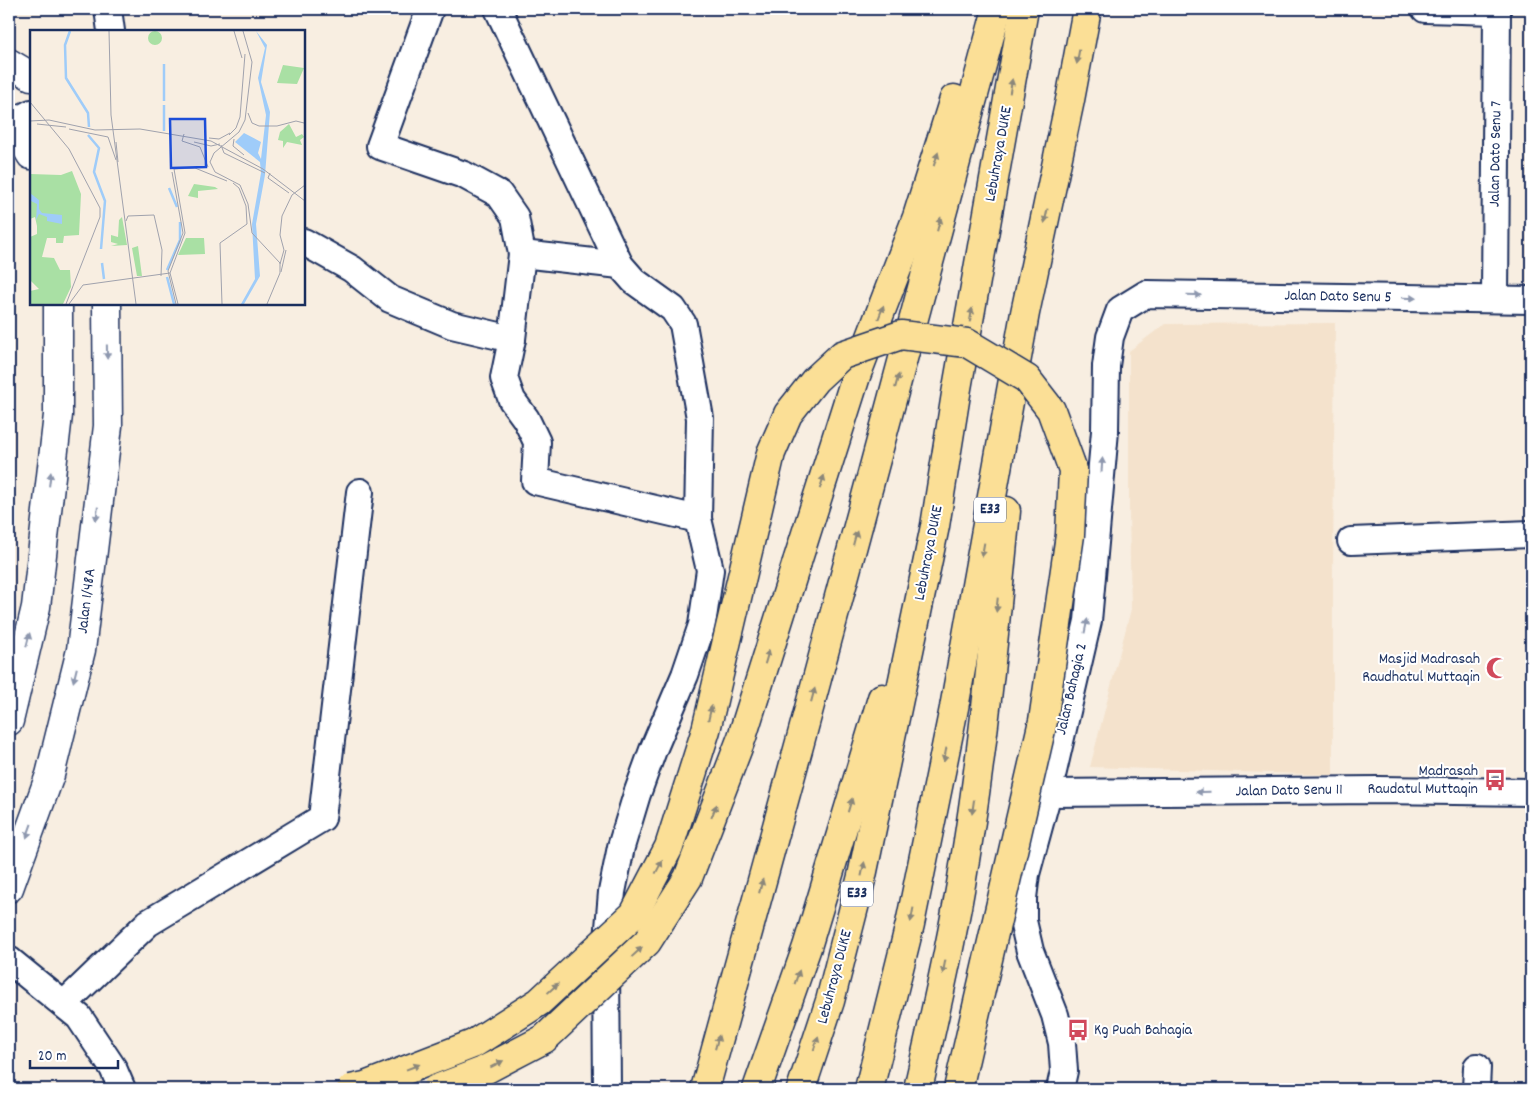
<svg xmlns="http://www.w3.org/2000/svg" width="1540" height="1098" font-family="Dekko,sans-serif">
	<rect width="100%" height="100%" fill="#f8eee1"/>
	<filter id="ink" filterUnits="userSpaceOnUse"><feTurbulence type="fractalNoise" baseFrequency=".02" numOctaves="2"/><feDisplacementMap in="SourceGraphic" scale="10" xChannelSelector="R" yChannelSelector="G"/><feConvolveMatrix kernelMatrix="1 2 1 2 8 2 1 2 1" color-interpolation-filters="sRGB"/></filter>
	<g filter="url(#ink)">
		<!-- built -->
		<path fill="#f4e2cc" d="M 1335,323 L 1333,575 L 1333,775 L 1090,767 L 1131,609 L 1129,512 L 1129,351 L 1165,324 Z"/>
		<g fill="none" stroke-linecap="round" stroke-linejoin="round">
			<!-- minor casing -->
			<g stroke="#1b2f5e" stroke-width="30">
				<g id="minor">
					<path d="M 108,9 L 111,31"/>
					<path d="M 430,9 L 380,146 L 464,175 L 499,194 L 515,217 L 522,254 L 512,339 L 504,378 L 512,400 L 526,419 L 537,442 L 535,481 L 698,519"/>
					<path d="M 498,9 L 620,265 L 634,281 L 673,309 L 683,324 L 700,418 L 698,519 L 710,570 L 702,625 L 685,675 L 653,750 L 637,794 L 621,847 L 612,892 L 606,964 L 607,1089"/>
					<path d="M 1425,9 L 1497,11"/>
					<path d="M 12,123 L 31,113"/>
					<path d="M 304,242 L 352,269 L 390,299 L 452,325 L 512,339"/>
					<path d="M 522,254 L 620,265"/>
					<path d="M 1495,299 L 1497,9"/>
					<path d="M 1351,541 L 1531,534"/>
					<path d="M 1048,793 L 1378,790 L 1531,792"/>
					<path d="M 9,960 L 79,1017 L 113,1068 L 122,1089"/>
					<path d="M 64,1004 L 148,923 L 322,818 L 360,492"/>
					<path d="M 1060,1089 L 1064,1071 L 1062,1043 L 1055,1015 L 1030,951 L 1023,921 L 1023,898 L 1026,874 L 1048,793 L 1088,621 L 1105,431 L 1106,366 L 1110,337 L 1120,310 L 1146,294 L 1531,300"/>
					<path d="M 1476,1089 L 1477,1067"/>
				</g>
			</g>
			<!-- secondary casing -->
			<g stroke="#1b2f5e" stroke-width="31">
				<g id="secondary">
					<path d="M 9,63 L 31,76"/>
					<path d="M 9,120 L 12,123 L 31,155"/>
					<path d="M 9,721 L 36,607 L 58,415 L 58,304"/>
					<path d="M 9,888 L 50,775 L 81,650 L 108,426 L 107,304"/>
				</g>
			</g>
			<!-- motorway casing -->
			<g stroke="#1b2f5e" stroke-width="31">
				<g id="motorway">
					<path d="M 797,562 L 856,376 L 917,217 L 954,99"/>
					<path d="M 705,1089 L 800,742 L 997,9"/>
					<path d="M 757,1089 L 807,947 L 882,698"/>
					<path d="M 801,1089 L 830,1001 L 862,876 L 935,526 L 956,394 L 1024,9"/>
					<path d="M 869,1089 L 910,924 L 954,708 L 1025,313 L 1070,100 L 1087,9"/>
					<path d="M 918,1089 C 935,1013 953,937 965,860 C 984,744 995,627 1006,511"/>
				</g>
			</g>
			<!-- minor -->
			<use href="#minor" stroke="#fff" stroke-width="26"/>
			<!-- secondary -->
			<use href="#secondary" stroke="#fff" stroke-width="28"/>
			<!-- motorway -->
			<use href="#motorway" stroke="#fbdf96" stroke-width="28"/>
			<!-- motorway-bridge casing -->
			<g stroke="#1b2f5e" stroke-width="31" stroke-linecap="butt">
				<g id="motorway-bridge">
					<path d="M 351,1089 L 365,1086 L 473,1044 L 539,1002 L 634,914 L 669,847 L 706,730 L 771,453 L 788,414 L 815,380 L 842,355 L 901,335 L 967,343 L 1027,379 L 1051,410 L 1073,470 L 1070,535 L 1043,721 L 958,1089"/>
					<path d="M 436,1089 L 483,1071 L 544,1039 L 647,942 L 688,878 L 742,737 L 797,562"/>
				</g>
			</g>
			<!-- motorway-bridge -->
			<use href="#motorway-bridge" stroke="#fbdf96" stroke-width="28"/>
		</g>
		<!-- one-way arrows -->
		<defs><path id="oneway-solid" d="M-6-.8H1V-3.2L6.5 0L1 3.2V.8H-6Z" transform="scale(1.25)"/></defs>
		<g fill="#8b877a">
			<use href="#oneway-solid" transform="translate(1078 57) rotate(100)"/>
			<use href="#oneway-solid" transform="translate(1011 86) rotate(-80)"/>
			<use href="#oneway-solid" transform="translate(936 159) rotate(-72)"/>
			<use href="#oneway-solid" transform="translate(1046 216) rotate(102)"/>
			<use href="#oneway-solid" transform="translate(939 224) rotate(-75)"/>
			<use href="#oneway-solid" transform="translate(881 312) rotate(-69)"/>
			<use href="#oneway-solid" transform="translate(971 315) rotate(-80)"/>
			<use href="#oneway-solid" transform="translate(897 381) rotate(-75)"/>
			<use href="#oneway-solid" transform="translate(822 482) rotate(-72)"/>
			<use href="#oneway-solid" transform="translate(855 538) rotate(-75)"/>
			<use href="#oneway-solid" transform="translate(983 550) rotate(100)"/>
			<use href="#oneway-solid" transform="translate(997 605) rotate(96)"/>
			<use href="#oneway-solid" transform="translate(767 657) rotate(-73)"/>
			<use href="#oneway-solid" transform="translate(813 695) rotate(-75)"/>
			<use href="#oneway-solid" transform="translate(710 713) rotate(-77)"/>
			<use href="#oneway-solid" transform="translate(945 755) rotate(101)"/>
			<use href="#oneway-solid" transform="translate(850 805) rotate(-73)"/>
			<use href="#oneway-solid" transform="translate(973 807) rotate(98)"/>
			<use href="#oneway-solid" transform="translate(714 811) rotate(-69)"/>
			<use href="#oneway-solid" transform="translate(659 867) rotate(-62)"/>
			<use href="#oneway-solid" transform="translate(863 869) rotate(-78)"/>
			<use href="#oneway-solid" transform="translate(761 886) rotate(-75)"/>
			<use href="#oneway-solid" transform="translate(912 915) rotate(101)"/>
			<use href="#oneway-solid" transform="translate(637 952) rotate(-43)"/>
			<use href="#oneway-solid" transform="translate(944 967) rotate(101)"/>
			<use href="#oneway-solid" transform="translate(797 977) rotate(-71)"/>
			<use href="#oneway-solid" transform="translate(553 988) rotate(-43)"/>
			<use href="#oneway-solid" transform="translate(717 1042) rotate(-75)"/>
			<use href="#oneway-solid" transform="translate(816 1043) rotate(-72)"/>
			<use href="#oneway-solid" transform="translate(497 1064) rotate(-27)"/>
			<use href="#oneway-solid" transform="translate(413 1067) rotate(-21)"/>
		</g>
		<g fill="#8d97ae">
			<use href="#oneway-solid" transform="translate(1194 295) rotate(1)"/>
			<use href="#oneway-solid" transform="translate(1409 298) rotate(1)"/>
			<use href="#oneway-solid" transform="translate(107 352) rotate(89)"/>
			<use href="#oneway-solid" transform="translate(1102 465) rotate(-86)"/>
			<use href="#oneway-solid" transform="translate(50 479) rotate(-83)"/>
			<use href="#oneway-solid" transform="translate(97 514) rotate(97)"/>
			<use href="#oneway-solid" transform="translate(1086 626) rotate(-78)"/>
			<use href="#oneway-solid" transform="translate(28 640) rotate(-76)"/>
			<use href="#oneway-solid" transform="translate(75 675) rotate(104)"/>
			<use href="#oneway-solid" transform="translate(1203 792) rotate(179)"/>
			<use href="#oneway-solid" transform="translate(29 831) rotate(110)"/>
		</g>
	</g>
	<!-- icons -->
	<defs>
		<g id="mosque-bare" transform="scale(1.725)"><path d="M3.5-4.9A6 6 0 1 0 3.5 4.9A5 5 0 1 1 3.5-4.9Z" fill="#d1495b" stroke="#fff" stroke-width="2.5" paint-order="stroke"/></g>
		<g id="bus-bare" transform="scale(1.725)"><path d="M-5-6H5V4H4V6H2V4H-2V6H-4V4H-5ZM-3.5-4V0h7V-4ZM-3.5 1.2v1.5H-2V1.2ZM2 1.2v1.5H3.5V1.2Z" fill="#d1495b" stroke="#fff" stroke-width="2.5" paint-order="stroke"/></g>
	</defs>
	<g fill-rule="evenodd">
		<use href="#mosque-bare" x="1497" y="668"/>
		<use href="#bus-bare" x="1495" y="780"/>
		<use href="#bus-bare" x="1078" y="1030"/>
	</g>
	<g text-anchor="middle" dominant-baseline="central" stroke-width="4" stroke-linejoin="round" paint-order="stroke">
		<!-- shield labels -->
		<g fill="#fff" stroke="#5f6d8e" stroke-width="1">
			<rect x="974" y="497.5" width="32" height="25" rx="4"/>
			<rect x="841" y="881.5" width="32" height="25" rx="4"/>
		</g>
		<g font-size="15" font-weight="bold" fill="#1b2f5e">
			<text x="990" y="510">E33</text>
			<text x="857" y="894">E33</text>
		</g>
		<!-- street labels -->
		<g font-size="16" fill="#1b2f5e" stroke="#fff">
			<text transform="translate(999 154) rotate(-80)">Lebuhraya DUKE</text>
			<text transform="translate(1496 154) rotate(-89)">Jalan Dato Senu 7</text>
			<text transform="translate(1338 297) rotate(1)">Jalan Dato Senu 5</text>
			<text transform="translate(929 553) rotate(-79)">Lebuhraya DUKE</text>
			<text transform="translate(87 601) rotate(-83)">Jalan 1/48A</text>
			<text transform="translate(1072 689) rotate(-77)">Jalan Bahagia 2</text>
			<text transform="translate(1289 791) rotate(-1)">Jalan Dato Senu 11</text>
			<text transform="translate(835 977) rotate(-75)">Lebuhraya DUKE</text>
		</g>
		<!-- poi labels -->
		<g font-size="16" fill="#1b2f5e" stroke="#fff" text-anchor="end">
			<text x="1480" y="659">Masjid Madrasah<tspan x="1480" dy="18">Raudhatul Muttaqin</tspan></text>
			<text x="1478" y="771">Madrasah<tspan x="1478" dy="18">Raudatul Muttaqin</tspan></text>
			<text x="1094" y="1030" text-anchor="start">Kg Puah Bahagia</text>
		</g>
	</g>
	<!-- overview -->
	<g transform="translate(30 30)">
		<rect width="275" height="275" fill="#f8eee1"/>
		<path d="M118 8a7 7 0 1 1 14 0a7 7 0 1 1-14 0ZM 253,35 L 274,38 L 267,54 L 247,53 ZM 259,94 L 266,107 L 272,104 L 274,107 L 270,110 L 272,115 L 257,112 L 253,118 L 253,111 L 248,110 L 250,102 ZM 42,141 L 51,164 L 49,205 L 34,206 L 33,213 L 26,213 L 26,208 L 17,208 L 12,227 L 24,228 L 30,240 L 40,240 L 41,257 L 33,274 L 0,274 L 0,261 L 9,259 L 0,250 L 0,207 L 7,204 L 7,196 L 5,187 L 0,189 L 0,144 L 31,145 ZM 164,154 L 185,157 L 188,159 L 168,161 L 168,168 L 158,166 ZM 92,187 L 97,215 L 81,216 L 88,214 L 81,212 L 81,205 L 88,207 L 89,190 ZM 156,208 L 174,208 L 175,224 L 148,225 ZM 108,216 L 112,246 L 107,246 L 102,218 Z" fill="#a9e0a4"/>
		<path d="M 226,1 L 237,15 L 231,52 L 240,82 L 235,145 L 226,194 L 230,246 L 214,274 L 211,274 L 225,249 L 222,194 L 231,143 L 230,132 L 205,112 L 214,103 L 231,112 L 228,123 L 231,129 L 236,85 L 228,48 L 235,18 ZM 0,163 L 9,170 L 9,179 L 12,183 L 32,185 L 32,194 L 17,191 L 17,187 L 9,184 L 6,190 L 7,174 L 1,171 Z" fill="#9fccf9"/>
		<path fill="none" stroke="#9fccf9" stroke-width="2.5" d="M 40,1 L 35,15 L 36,48 L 58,83 L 59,97M 134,34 L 134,71M 134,101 L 134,75M 58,105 L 69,118 L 64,142 L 75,171 L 71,219M 139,158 L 147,177M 72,233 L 74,249M 137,240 L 150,210 L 150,192M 137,247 L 144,274"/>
		<path fill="none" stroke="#a0a2ad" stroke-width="1" d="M 79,1 L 81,85 L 106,274M 204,1 L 212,28M 213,1 L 222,32 L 215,90 L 209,102 L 184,123 L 180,132 L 185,142 L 210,155 L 218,174 L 222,203 L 250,233 L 250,243 L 237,274M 0,72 L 39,119 L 70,178 L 70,187 L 36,274M 218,83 L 222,93 L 229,96 L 247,96 L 266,91 L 274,93M 0,91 L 19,90 L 65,100 L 110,99 L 181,111 L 233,139 L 275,171M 7,94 L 36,97M 39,99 L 78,107 L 86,130M 154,104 L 152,111 L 170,117 L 178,137M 199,105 L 206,98 L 210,87 L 215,24M 179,108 L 189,109 L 200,103M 204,109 L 203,116 L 214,125M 86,112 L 88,132M 164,112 L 181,116 L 190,114M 191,115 L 194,123 L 235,143M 142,142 L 153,203 L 138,241 L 146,274M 240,143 L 238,148 L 259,163M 96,191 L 98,186 L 124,185 L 132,220 L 131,246M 250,234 L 254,220 L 250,205 L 252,186 L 262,165 L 275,155M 251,242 L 256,220M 39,274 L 53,255 L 140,243M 148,274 L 140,243 L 155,203 L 144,139 L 165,138 L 197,151M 192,274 L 190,213 L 217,194 L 216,176 L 209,158 L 203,153"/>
		<path fill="#1d4ed8" fill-opacity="0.15" stroke="#1d4ed8" stroke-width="2.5" d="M 140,89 L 175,89 L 176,137 L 141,138 Z"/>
		<rect width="275" height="275" fill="none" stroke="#1b2f5e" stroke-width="2.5"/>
	</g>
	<!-- margin -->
	<rect width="1540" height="1098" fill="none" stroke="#fff" stroke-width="30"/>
	<rect x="15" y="15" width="1510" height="1068" fill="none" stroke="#1b2f5e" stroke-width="2" filter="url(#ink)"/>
	<!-- scale -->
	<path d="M30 1060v8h88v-8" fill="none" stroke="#1b2f5e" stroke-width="2.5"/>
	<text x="38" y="1060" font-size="15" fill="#1b2f5e" stroke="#ffffff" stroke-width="4" paint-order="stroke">20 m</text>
</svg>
